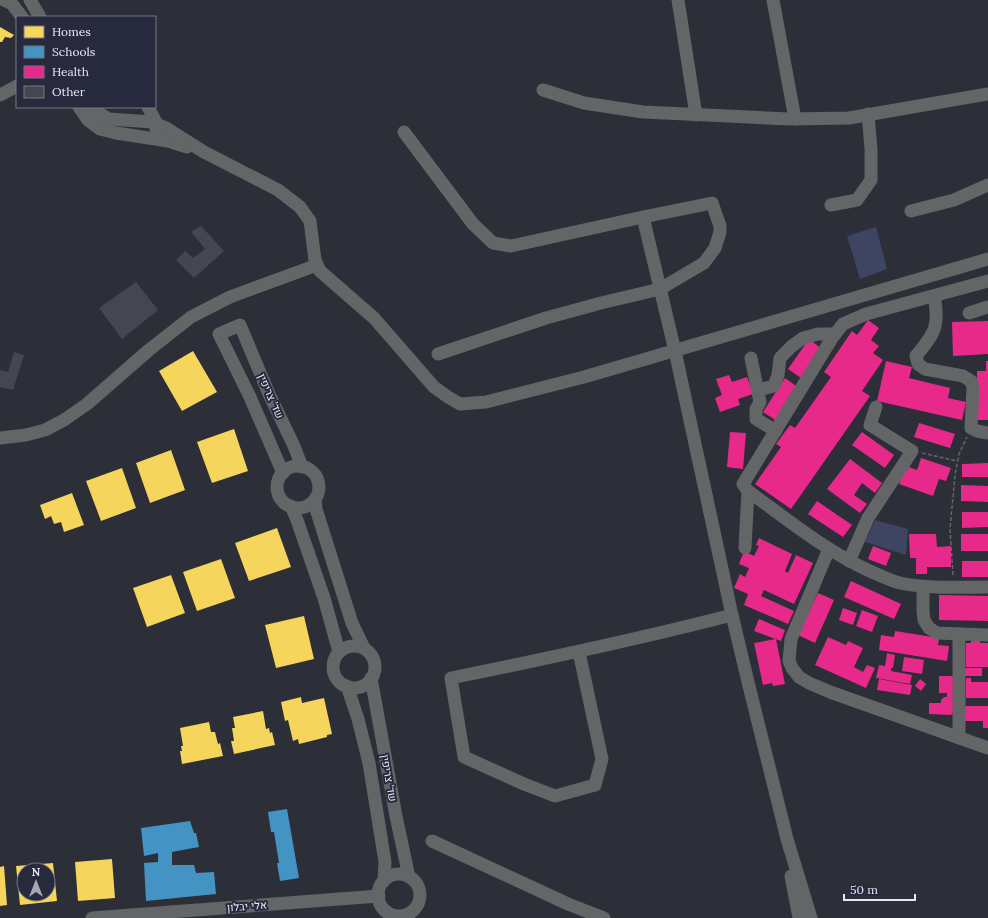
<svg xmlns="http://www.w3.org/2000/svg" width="988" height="918" font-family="Lora,Heebo,serif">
	<rect width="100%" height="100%" fill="#2c2e38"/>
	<!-- green -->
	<g fill="#3f4462">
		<path d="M 876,227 L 887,269 L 860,279 L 847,236 Z"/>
		<path d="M 875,520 L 908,529 L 906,555 L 865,542 Z"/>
	</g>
	<!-- homes -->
	<g fill="#f6d55c" fill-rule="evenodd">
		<path d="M 0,27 L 14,35 L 11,38 L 5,37 L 2,42 L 0,42 Z"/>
		<path d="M 193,351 L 217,392 L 182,411 L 159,371 Z"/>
		<path d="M 234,429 L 248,471 L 212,483 L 197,442 Z"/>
		<path d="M 171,450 L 185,490 L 150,503 L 136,463 Z"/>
		<path d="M 122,468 L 136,508 L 101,521 L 86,481 Z"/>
		<path d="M 72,493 L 84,525 L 64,532 L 61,522 L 54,524 L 51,516 L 45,519 L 40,505 Z"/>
		<path d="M 277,528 L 291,567 L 249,581 L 235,543 Z"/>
		<path d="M 221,559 L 235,598 L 197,611 L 183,572 Z"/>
		<path d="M 171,575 L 185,613 L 147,627 L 133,588 Z"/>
		<path d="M 304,616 L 314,659 L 276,668 L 265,625 Z"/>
		<path d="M 301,697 L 302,703 L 324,698 L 332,734 L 327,735 L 327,737 L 299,744 L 298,739 L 293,741 L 288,720 L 285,721 L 281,702 Z"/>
		<path d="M 263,711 L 266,729 L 269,728 L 270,733 L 272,732 L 275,745 L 234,754 L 231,741 L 234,741 L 232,728 L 235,728 L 233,717 Z"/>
		<path d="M 209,722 L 211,732 L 215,732 L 218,744 L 220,743 L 223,756 L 182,764 L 180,751 L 182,751 L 181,746 L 183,746 L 180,728 Z"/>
		<path d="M 112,859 L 115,898 L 78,901 L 75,862 Z"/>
		<path d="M 53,863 L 57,901 L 20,905 L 16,866 ZM 24,870 L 48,870 L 48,894 L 24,894 Z"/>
		<path d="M 4,866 L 7,905 L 0,906 L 0,867 Z"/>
	</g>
	<!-- schools -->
	<g fill="#4393c3">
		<path d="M 287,809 L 299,878 L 280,881 L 277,863 L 279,863 L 274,832 L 271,832 L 268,812 Z"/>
		<path d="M 190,821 L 194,833 L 196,833 L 199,847 L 172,852 L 172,865 L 194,865 L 196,873 L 214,872 L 216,894 L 146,901 L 144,863 L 158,862 L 158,853 L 144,856 L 141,828 Z"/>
	</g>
	<!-- health -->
	<g fill="#e7298a">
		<path d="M 868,320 L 879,328 L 871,340 L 879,346 L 873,353 L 883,360 L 862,391 L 870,396 L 791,509 L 755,484 L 781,447 L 776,444 L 790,425 L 795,428 L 831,377 L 824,372 L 852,331 L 857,335 Z"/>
		<path d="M 988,321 L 988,354 L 953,356 L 952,322 Z"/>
		<path d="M 809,339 L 822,349 L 801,378 L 788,369 Z"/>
		<path d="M 886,361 L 912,367 L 909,378 L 950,388 L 948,398 L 966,402 L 962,420 L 877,401 Z"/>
		<path d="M 986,361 L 988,361 L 988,420 L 977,420 L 977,371 L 986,371 Z"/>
		<path d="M 729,375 L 732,382 L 747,377 L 753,394 L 738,399 L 740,405 L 720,412 L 715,398 L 722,395 L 716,379 Z"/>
		<path d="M 785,378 L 799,388 L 777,421 L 763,412 Z"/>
		<path d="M 919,423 L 955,434 L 950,448 L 914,437 Z"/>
		<path d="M 730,432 L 746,433 L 743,469 L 727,467 Z"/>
		<path d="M 862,432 L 894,455 L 885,468 L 852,445 Z"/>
		<path d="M 921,458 L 951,468 L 946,481 L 939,479 L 933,496 L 899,484 L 906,466 L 917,470 Z"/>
		<path d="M 850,459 L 882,483 L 875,493 L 862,483 L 854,495 L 867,504 L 860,513 L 827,489 Z"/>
		<path d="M 988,463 L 988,477 L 962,477 L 962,464 Z"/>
		<path d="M 961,485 L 988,486 L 988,502 L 961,501 Z"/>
		<path d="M 817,501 L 852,525 L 843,537 L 808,514 Z"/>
		<path d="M 962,512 L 988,512 L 988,527 L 962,528 Z"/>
		<path d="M 909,534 L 936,534 L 937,547 L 951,546 L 951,567 L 927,567 L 927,574 L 916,574 L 916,558 L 910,558 Z"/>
		<rect x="961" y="534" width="27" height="17"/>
		<path d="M 759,538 L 792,554 L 785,571 L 788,573 L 796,555 L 813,563 L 794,604 L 764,590 L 761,596 L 794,611 L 788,624 L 744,605 L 748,594 L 734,588 L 740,574 L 745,577 L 749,568 L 739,564 L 744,551 L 754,556 L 759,546 L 756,545 Z"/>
		<path d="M 873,546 L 891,553 L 886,566 L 868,559 Z"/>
		<rect x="962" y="561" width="26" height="16"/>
		<path d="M 851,581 L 901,604 L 894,619 L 844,597 Z"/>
		<path d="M 818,593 L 834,600 L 815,643 L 798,635 Z"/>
		<path d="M 939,595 L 988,596 L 988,621 L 939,620 Z"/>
		<path d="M 843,608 L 857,613 L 853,625 L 839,620 Z"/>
		<path d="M 862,610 L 878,616 L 872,632 L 856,626 Z"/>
		<path d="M 759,619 L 785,630 L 781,641 L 754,631 Z"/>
		<path d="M 895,631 L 939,638 L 938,645 L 949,646 L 947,661 L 879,650 L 881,635 L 894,637 Z"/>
		<path d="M 828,637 L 846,645 L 848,641 L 863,648 L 854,667 L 863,672 L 867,665 L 875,668 L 866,688 L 815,665 Z"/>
		<path d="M 776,639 L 785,684 L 773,686 L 772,683 L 763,685 L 754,643 Z"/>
		<path d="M 971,641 L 980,641 L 980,643 L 988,643 L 988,667 L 966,667 L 966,643 L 971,643 Z"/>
		<path d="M 887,653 L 895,655 L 893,668 L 891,668 L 891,671 L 912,675 L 910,684 L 876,678 L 879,665 L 885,666 Z"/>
		<path d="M 904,657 L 924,660 L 922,674 L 902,671 Z"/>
		<path d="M 964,668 L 982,668 L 982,676 L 963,676 Z"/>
		<path d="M 939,676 L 957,676 L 957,707 L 951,715 L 929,714 L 929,703 L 941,703 L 941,700 L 944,697 L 947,697 L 947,693 L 939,693 Z"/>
		<path d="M 966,678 L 971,678 L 971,682 L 988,682 L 988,698 L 966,698 Z"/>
		<path d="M 879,679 L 912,685 L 910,695 L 877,690 Z"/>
		<path d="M 920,679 L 926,684 L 921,691 L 915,686 Z"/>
		<path d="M 964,706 L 988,706 L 988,728 L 983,728 L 983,721 L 964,721 Z"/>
	</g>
	<!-- building -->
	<g fill="#454750">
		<path d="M 201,226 L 224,251 L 194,278 L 176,260 L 185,251 L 193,258 L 205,249 L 191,232 Z"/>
		<path d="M 136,282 L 158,310 L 122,339 L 99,308 Z"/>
		<path d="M 14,352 L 24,355 L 13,390 L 0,387 L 0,370 L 8,372 Z"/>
	</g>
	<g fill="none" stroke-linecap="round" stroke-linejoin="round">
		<!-- path -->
		<g stroke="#65676a" stroke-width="1.5" stroke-dasharray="4 2" stroke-linecap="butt">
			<path d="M 922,453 L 957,461"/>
			<path d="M 953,575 L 950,529 L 955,475 L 959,454 L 967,437"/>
		</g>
		<!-- minor -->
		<g stroke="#636566" stroke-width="13">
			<path d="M 4,0 L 12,4 L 22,17"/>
			<path d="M 30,0 L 40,17"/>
			<path d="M 678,0 L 696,115"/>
			<path d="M 773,0 L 795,119"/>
			<path d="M 543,90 L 584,103 L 643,112 L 789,119 L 849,118 L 988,94"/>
			<path d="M 0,95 L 17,86"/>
			<path d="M 79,107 L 88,120 L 100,129 L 116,133 L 168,141 L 187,147"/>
			<path d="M 94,107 L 97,112 L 109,119 L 152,122 L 166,128 L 204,152 L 278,190 L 300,207 L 310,221 L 315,260 L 320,271 L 374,318 L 434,387 L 448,397 L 460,404 L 486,402 L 584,377 L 988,259"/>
			<path d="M 148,107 L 157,124 L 156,129"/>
			<path d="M 404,132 L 473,224 L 493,243 L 511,246 L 643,217"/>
			<path d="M 831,205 L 857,200 L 871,180 L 871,149 L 868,114"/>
			<path d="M 911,211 L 954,200 L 988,185"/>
			<path d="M 988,281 L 866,314 L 843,324 L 832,338 L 743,484 L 748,491 C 788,520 827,552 872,572 C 881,576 891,581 900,583 C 929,589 959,587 988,587"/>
			<path d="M 934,296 C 940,326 935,333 916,356 L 918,364 L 925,369 L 963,376 L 971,381 L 973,387 L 971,428 L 977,431 L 988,433"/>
			<path d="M 969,313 L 988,307"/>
			<path d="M 438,354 L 546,318 L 601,303 L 660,289 L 704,263 L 715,248 L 720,232 L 720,226 L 712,203 L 643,217 L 675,351 L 732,615 L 749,686 L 787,839 L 811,918"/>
			<path d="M 751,358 L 760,402 L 756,409 L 756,419 L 776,431"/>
			<path d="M 758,390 L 774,386 L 778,375 L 780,358 L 792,346 L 803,338 L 818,334 L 835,334"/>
			<path d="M 0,438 L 26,435 L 45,430 L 64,420 L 87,404 L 149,350 L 191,317 L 230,297 L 317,265"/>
			<circle cx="298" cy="487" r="21"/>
			<path d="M 283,473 L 250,397 L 219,334 L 240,325 L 269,394 L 294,446 L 302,467"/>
			<path d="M 315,499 L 316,509 L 352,623 L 364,648"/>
			<path d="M 291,506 L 297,520 L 324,598 L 339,652"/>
			<path d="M 745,548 L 748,491"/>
			<path d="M 829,549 L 791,639 L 789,661 L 792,668 L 799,677 L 809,683 L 830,692 L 988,748"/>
			<path d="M 849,561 L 868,518 L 912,451 L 870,425 L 876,407"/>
			<path d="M 923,587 L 923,611 L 924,620 L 929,628 L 937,633 L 988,635"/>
			<path d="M 959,634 L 959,738"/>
			<circle cx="354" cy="667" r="21"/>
			<path d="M 579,652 L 602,759 L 595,785 L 555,796 L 524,784 L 464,757 L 451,678 C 545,659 639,639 732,615"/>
			<path d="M 371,678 L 396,816 L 409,877"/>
			<path d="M 347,686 L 358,719 L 369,763 L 385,862 L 384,881"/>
			<path d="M 432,841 L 568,904 L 604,918"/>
			<circle cx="399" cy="895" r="21"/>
			<path d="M 791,876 L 799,918"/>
			<path d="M 92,918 L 379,896"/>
		</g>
	</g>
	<g text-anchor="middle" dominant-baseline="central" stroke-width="4" stroke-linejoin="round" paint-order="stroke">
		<!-- street labels -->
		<g font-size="11" fill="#e6e8f5" stroke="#272a3d">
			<text transform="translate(271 396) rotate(66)">שד' צריפין</text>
			<text transform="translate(389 778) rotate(80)">שד' צריפין</text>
			<text transform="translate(247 906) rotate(-4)">אלי יבלון</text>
		</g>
	</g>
	<!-- legend -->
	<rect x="16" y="16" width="140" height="92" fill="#272a3d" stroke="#737687"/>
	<rect x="24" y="26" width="20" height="12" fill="#f6d55c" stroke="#737687"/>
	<text x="52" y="36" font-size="12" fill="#e6e8f5">Homes</text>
	<rect x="24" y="46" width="20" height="12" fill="#4393c3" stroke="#737687"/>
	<text x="52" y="56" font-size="12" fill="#e6e8f5">Schools</text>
	<rect x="24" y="66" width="20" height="12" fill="#e7298a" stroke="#737687"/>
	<text x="52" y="76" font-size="12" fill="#e6e8f5">Health</text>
	<rect x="24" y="86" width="20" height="12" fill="#454750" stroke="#737687"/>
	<text x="52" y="96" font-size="12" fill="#e6e8f5">Other</text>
	<!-- north arrow -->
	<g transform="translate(36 882)"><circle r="19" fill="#272a3d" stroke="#737687"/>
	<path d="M0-3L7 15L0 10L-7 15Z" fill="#a5a7b3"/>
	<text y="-6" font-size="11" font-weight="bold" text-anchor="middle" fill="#e6e8f5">N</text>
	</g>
	<!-- scale -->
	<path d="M844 894v6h71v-6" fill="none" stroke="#e6e8f5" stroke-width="2"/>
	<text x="850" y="894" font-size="12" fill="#e6e8f5" stroke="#272a3d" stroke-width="3" paint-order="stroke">50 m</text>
</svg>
